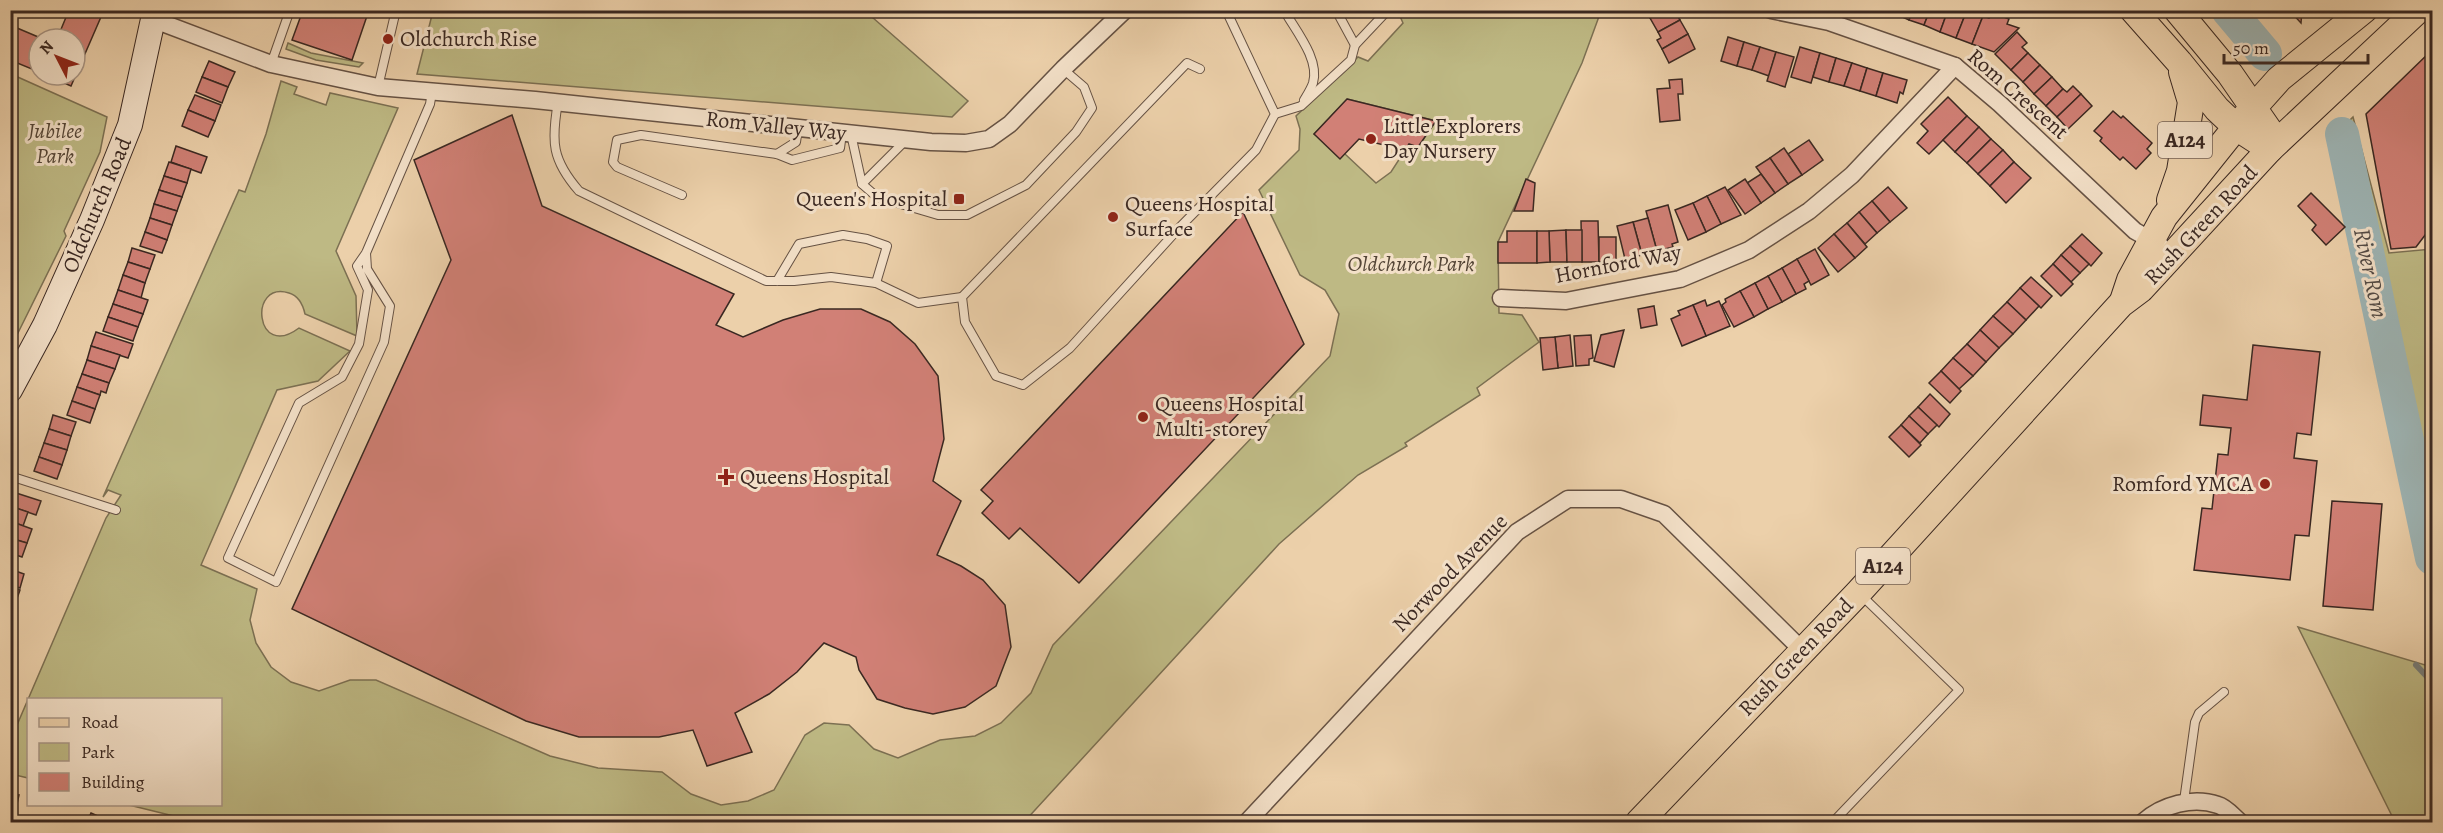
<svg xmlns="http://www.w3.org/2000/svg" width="2443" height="833" font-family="Alegreya,serif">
	<rect width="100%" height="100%" fill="#ecd0aa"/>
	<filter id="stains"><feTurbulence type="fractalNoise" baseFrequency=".00333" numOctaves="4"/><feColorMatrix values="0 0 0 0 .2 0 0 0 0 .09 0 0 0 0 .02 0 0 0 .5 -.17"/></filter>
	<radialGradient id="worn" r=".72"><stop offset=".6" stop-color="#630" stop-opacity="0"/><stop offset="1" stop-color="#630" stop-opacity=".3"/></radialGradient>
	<!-- green -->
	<g fill="#beb984" stroke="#7c7053" stroke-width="1.5" fill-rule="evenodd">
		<path d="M 864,10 L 968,101 L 952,117 L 417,74 L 433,11 Z"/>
		<path d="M 1403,11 L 1601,11 L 1582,63 L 1498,242 L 1499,313 L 1522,315 L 1539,342 L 1477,388 L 1480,395 L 1405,443 L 1407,446 L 1358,475 L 1279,544 L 1024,822 L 198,822 L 129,805 L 220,804 L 220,700 L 28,700 L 28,778 L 11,774 L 11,739 L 106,518 L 121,495 L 108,490 L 103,497 L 239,190 L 245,192 L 266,134 L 281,81 L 297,87 L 294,94 L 326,105 L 330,93 L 398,108 L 336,251 L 356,296 L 357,336 L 305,314 C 303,305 299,296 289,293 C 248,280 255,361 299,328 L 350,351 L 318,381 L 277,390 L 201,565 L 257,589 L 250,620 L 256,643 L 271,667 L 291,682 L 319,691 L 350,680 L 376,680 L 550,756 L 598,768 L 662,772 L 691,794 L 721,805 L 748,801 L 774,790 L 805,735 L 824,723 L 849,725 L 874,749 L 898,758 L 940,740 L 975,736 L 1001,723 L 1031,693 L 1053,645 L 1330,356 L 1339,314 L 1325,290 L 1300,275 L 1259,190 L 1299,150 L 1300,129 L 1296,116 L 1358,57 L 1368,61 L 1403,23 L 1399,14 ZM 1347,99 L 1436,121 L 1418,146 L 1409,144 L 1391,172 L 1376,183 L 1345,154 L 1314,134 Z"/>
		<path d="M 288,43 L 311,53 L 363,63 L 359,67 L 316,60 L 286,49 Z"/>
		<path d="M 11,74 L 107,117 L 100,152 L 64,231 L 66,236 L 11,347 Z"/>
		<path d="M 2353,117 L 2389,253 L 2432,249 L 2432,534 L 2390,319 L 2344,126 Z"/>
		<path d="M 2298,627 L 2432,667 L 2432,822 L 2395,822 Z"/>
	</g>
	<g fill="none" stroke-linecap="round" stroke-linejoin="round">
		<!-- stream -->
		<path stroke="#757c7a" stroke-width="6" d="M 2416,665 L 2432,682"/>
		<!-- river -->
		<g stroke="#9db4b4" stroke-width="34">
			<path d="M 2228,10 L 2265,54"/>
			<path d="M 2342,134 L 2432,558"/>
		</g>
	</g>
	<!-- building -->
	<g fill="#d18076" stroke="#3a2822" stroke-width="1.5">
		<path d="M 69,10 L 104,10 L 71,86 L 46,75 L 75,75 L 75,39 L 57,39 Z"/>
		<path d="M 303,10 L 369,10 L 352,60 L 292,40 Z"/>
		<path d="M 1646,10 L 1664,10 L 1650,18 Z"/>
		<path d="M 1664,10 L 1674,10 L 1680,20 L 1658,32 L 1650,18 Z"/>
		<path d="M 1892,10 L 1913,10 L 1909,20 L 1891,12 Z"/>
		<path d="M 1913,10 L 1930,10 L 1924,25 L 1909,20 Z"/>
		<path d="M 1930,10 L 1948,10 L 1940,32 L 1924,25 Z"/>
		<path d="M 1948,10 L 1967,10 L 1956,38 L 1940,32 Z"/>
		<path d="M 1967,10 L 1983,16 L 1972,44 L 1956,38 Z"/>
		<path d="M 2289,10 L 2302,10 L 2301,23 Z"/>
		<path d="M 1991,12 L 2009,19 L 2007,24 L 2019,28 L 1994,52 L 1972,44 L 1983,16 L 1989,18 Z"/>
		<path d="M 1680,20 L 1688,34 L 1662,49 L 1657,40 L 1661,38 L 1658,32 Z"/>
		<path d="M 10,25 L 43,39 L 39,39 L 39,72 L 10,60 Z"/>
		<path d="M 2017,32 L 2027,43 L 2022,47 L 2028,53 L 2011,70 L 1995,54 Z"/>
		<path d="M 1688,34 L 1695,49 L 1669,63 L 1662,49 Z"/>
		<path d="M 1728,37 L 1744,42 L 1737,66 L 1721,61 Z"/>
		<path d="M 1744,42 L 1760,47 L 1752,70 L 1737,66 Z"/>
		<path d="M 1760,47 L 1776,52 L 1769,76 L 1752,70 Z"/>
		<path d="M 1800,47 L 1820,53 L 1811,83 L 1791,77 Z"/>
		<path d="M 2432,50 L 2432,226 L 2416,247 L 2391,249 L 2366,114 Z"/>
		<path d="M 1776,52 L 1794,57 L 1785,87 L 1767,81 Z"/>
		<path d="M 1820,53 L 1836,58 L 1829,82 L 1813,77 Z"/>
		<path d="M 2028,53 L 2040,65 L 2023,82 L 2011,70 Z"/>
		<path d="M 1836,58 L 1852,63 L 1844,86 L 1829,82 Z"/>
		<path d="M 209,61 L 235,72 L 228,87 L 202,77 Z"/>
		<path d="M 1852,63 L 1867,68 L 1860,91 L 1844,86 Z"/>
		<path d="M 2040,65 L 2052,77 L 2034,94 L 2023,82 Z"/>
		<path d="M 1867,68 L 1883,73 L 1876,96 L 1860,91 Z"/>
		<path d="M 1883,73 L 1907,80 L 1903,94 L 1900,92 L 1897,103 L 1876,96 Z"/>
		<path d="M 202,77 L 228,87 L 222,103 L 196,92 Z"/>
		<path d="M 2052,77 L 2063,89 L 2046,106 L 2034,94 Z"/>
		<path d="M 1682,79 L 1683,94 L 1678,94 L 1680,120 L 1660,122 L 1657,89 L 1670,88 L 1669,80 Z"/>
		<path d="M 2073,86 L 2081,94 L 2057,117 L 2046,106 L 2063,89 L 2067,92 Z"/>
		<path d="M 2081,94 L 2092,106 L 2068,129 L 2057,117 Z"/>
		<path d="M 195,95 L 221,105 L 215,121 L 188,110 Z"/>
		<path d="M 1948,97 L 1967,116 L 1929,154 L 1917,143 L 1928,131 L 1921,124 Z"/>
		<path d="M 1347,99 L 1436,121 L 1418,147 L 1409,144 L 1405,150 L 1359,139 L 1340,159 L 1314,134 Z"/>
		<path d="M 188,110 L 215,121 L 208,137 L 182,126 Z"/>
		<path d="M 2113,111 L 2121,118 L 2123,116 L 2152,143 L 2147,149 L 2151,153 L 2136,169 L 2123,157 L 2120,160 L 2100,141 L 2102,138 L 2094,131 Z"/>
		<path d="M 512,115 L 542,206 L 734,294 L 716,325 L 743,337 L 783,320 L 820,309 L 861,309 L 890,322 L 915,344 L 938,376 L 944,439 L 933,481 L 961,501 L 937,555 L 961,566 L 983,580 L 1005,605 L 1011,647 L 996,686 L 965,707 L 933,714 L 905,708 L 877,699 L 859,670 L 856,657 L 824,643 L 797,672 L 769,694 L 735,713 L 752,752 L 707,766 L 693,730 L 659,737 L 579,737 L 526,721 L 292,609 L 451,260 L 414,160 Z"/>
		<path d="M 1967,116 L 1979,127 L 1955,152 L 1943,140 Z"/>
		<path d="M 1979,127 L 1991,139 L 1967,163 L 1955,152 Z"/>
		<path d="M 1991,139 L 2003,150 L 1978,174 L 1967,163 Z"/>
		<path d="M 1809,140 L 1823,160 L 1802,175 L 1788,154 Z"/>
		<path d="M 176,146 L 207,157 L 201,173 L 171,162 Z"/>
		<path d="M 1784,148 L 1802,175 L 1788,184 L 1770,158 Z"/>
		<path d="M 2003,150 L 2014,162 L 1990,186 L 1978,174 Z"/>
		<path d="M 1770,158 L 1788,184 L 1775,193 L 1756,167 Z"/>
		<path d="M 169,162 L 191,169 L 187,183 L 164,176 Z"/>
		<path d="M 2014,162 L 2031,178 L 2006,203 L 1990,186 Z"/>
		<path d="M 1761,174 L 1775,193 L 1761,203 L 1747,183 Z"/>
		<path d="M 164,176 L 187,183 L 182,197 L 159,190 Z"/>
		<path d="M 1526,179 L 1535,183 L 1533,211 L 1514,211 Z"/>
		<path d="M 1745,179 L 1761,203 L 1745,214 L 1728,190 Z"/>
		<path d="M 1725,187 L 1741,215 L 1721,224 L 1707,196 Z"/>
		<path d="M 1888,187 L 1907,208 L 1890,222 L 1872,201 Z"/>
		<path d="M 159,190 L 182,197 L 177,211 L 154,204 Z"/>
		<path d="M 2311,193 L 2345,227 L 2326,245 L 2312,230 L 2316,225 L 2298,206 Z"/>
		<path d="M 1707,196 L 1721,224 L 1706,232 L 1693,203 Z"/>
		<path d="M 1872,201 L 1890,222 L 1877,233 L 1859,212 Z"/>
		<path d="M 1693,203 L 1706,232 L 1688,240 L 1675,210 Z"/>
		<path d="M 154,204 L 177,211 L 172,225 L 150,218 Z"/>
		<path d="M 1668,205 L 1678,242 L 1672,244 L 1673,247 L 1657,251 L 1646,211 Z"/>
		<path d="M 1243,212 L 1304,344 L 1079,583 L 1020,528 L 1009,539 L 982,513 L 993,501 L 981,490 Z"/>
		<path d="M 1859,212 L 1877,233 L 1865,244 L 1847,223 Z"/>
		<path d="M 150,218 L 172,225 L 167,240 L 145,232 Z"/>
		<path d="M 1648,218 L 1657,251 L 1642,255 L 1633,222 Z"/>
		<path d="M 1581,221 L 1598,221 L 1599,262 L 1582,262 Z"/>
		<path d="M 1633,222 L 1642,255 L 1625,259 L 1617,226 Z"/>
		<path d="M 1847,223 L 1867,247 L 1855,258 L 1834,234 Z"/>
		<path d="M 1566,230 L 1567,262 L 1550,262 L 1549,231 Z"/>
		<path d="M 1566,230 L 1582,230 L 1582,262 L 1567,262 Z"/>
		<path d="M 1507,231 L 1537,231 L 1537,263 L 1498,263 L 1498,242 L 1507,242 Z"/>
		<path d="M 1537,231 L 1549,231 L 1550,262 L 1537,263 Z"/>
		<path d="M 145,232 L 167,240 L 162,253 L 140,246 Z"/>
		<path d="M 1834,234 L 1855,258 L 1838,272 L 1818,248 Z"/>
		<path d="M 2082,234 L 2102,253 L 2091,266 L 2070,246 Z"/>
		<path d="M 1599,237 L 1616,237 L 1616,261 L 1599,262 Z"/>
		<path d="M 2070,246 L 2089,264 L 2080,273 L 2061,255 Z"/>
		<path d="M 132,248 L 155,255 L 150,269 L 128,262 Z"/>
		<path d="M 1815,249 L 1829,275 L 1811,285 L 1797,259 Z"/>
		<path d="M 2061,255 L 2080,273 L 2071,282 L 2053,264 Z"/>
		<path d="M 1797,259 L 1809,281 L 1804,284 L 1806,289 L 1796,294 L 1782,268 Z"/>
		<path d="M 128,262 L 150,269 L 145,283 L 123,275 Z"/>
		<path d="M 2053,264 L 2073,284 L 2061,296 L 2041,276 Z"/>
		<path d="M 1782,268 L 1796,294 L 1782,302 L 1768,276 Z"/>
		<path d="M 123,275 L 145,283 L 141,298 L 118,290 Z"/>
		<path d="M 1768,276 L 1782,302 L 1768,309 L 1755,283 Z"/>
		<path d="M 2031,277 L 2052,296 L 2041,308 L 2020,288 Z"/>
		<path d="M 1755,283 L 1768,309 L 1754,317 L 1740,291 Z"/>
		<path d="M 2020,288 L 2039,306 L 2026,320 L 2007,302 Z"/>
		<path d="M 118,290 L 148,300 L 143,314 L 113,304 Z"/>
		<path d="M 1740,291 L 1754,317 L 1734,327 L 1722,305 L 1726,302 L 1725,299 Z"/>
		<path d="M 1705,300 L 1707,306 L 1719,301 L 1730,326 L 1706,336 L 1693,305 Z"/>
		<path d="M 2007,302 L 2026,320 L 2013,334 L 1993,316 Z"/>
		<path d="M 113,304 L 143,314 L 138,327 L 108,317 Z"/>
		<path d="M 1693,305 L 1706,336 L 1682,346 L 1671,319 L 1680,315 L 1678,311 Z"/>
		<path d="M 1654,306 L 1657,325 L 1641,328 L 1638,309 Z"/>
		<path d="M 1993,316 L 2013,334 L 1999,348 L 1980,330 Z"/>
		<path d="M 108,317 L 138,327 L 133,341 L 103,331 Z"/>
		<path d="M 1624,330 L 1614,367 L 1594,361 L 1601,335 Z"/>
		<path d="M 1980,330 L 1999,348 L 1986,362 L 1967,344 Z"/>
		<path d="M 96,332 L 133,344 L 128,358 L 91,346 Z"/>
		<path d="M 1570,335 L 1573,366 L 1558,368 L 1555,337 Z"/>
		<path d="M 1591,335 L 1593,358 L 1589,359 L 1589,365 L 1576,366 L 1574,336 Z"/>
		<path d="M 1555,337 L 1558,368 L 1543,370 L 1540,338 Z"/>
		<path d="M 1967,344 L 1986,362 L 1973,376 L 1953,358 Z"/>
		<path d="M 2253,345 L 2320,352 L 2311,435 L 2297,433 L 2294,458 L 2317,461 L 2309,536 L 2295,535 L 2290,580 L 2194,570 L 2202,508 L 2212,509 L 2218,454 L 2228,455 L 2231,428 L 2200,425 L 2203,395 L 2247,400 Z"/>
		<path d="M 91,346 L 120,355 L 115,369 L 87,360 Z"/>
		<path d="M 1953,358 L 1973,376 L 1959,389 L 1941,371 Z"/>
		<path d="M 87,360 L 115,369 L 109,383 L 82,374 Z"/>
		<path d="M 1941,371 L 1961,391 L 1950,403 L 1929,383 Z"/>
		<path d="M 82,374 L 109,383 L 106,393 L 101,391 L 100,395 L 77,387 Z"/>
		<path d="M 77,387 L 100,395 L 95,409 L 72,401 Z"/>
		<path d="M 1930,394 L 1950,414 L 1939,427 L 1918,407 Z"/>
		<path d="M 72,401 L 95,409 L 90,423 L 67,415 Z"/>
		<path d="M 1918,407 L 1937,425 L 1928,434 L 1909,416 Z"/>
		<path d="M 53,415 L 76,422 L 71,436 L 49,429 Z"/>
		<path d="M 1909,416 L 1928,434 L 1920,443 L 1901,425 Z"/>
		<path d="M 1901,425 L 1921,445 L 1909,457 L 1889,437 Z"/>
		<path d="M 49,429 L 71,436 L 67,450 L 44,443 Z"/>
		<path d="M 44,443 L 67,450 L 62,465 L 39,457 Z"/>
		<path d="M 39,457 L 62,465 L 57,479 L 34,471 Z"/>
		<path d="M 10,491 L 41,501 L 36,515 L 10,506 Z"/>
		<path d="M 2332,501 L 2382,504 L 2373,610 L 2323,606 Z"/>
		<path d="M 10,506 L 28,512 L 23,526 L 10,521 Z"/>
		<path d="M 10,521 L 32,529 L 27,543 L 10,538 Z"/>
		<path d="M 10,538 L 27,543 L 22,557 L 10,553 Z"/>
		<path d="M 10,569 L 24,574 L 20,588 L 10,585 Z"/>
		<path d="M 10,587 L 20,590 L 15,604 L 10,602 Z"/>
		<path d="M 10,794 L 19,795 L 13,822 L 10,822 Z"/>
		<path d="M 91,813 L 111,822 L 87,822 Z"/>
	</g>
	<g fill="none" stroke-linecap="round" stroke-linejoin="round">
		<!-- lane casing -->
		<g stroke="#665244" stroke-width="10">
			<g id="lane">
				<path d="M 1284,10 C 1295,30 1320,59 1313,83 C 1311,89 1307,95 1304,100"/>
				<path d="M 1336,10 L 1355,45"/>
				<path d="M 271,64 L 290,10"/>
				<path d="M 1200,69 L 1187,63 L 962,297 L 965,322 L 996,376 L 1023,385 L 1070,348 L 1180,227 L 1256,150 L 1275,114 L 1226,10"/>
				<path d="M 378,87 L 396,10"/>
				<path d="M 558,102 C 551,142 552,160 579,191 L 766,281 L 794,281 L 831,277 L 876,283 L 918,303 L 962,297"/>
				<path d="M 1275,114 L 1301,106 L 1351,60 L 1355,45 L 1388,10"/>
				<path d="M 851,134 L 862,184 L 877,197 L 938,215 L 967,215 L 1026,185 L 1076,132 L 1092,108 L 1084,87 L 1063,69"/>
				<path d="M 777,154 L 796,142 L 798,128"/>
				<path d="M 862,184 L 906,140"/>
				<path d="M 682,195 L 617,167 L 613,162 L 617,140 L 641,135 L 777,154 L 792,160 L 840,148 L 842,133"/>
				<path d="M 366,253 L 367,269 L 390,306 L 384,342 L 276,582 L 228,558 L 299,403 L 342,377 L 359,344 L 368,290 L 357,266 L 366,253 L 430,104 L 432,92"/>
				<path d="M 777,281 L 799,244 L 843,235 L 867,239 L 887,246 L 876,283"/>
				<path d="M 10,476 L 116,510"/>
				<path d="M 2184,801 L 2195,722 L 2199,713 L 2224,692"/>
				<path d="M 1833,822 L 1959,690 L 1861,595"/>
			</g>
		</g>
		<!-- street casing -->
		<g stroke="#665244" stroke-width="19">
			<g id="street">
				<path d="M 1771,10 L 1829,22 L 1955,66 L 2000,104 L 2135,231 L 2160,245"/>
				<path d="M 152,19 L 271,64 L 378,87 L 535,100 L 931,142 L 966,143 L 989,139 L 1010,124 L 1063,69 L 1125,10"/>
				<path d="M 1501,298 L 1566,301 L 1680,279 L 1749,250 L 1809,211 L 1852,175 L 1955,66"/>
				<path d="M 1247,822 L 1517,532 L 1568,499 L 1621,499 L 1664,514 L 1802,650"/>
				<path d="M 2143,822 C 2162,805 2193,796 2218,805 C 2226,807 2234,817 2240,822"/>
			</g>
		</g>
		<!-- secondary casing -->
		<g stroke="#3a2822" stroke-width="26">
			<path id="secondary" d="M 10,390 L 45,325 L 92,220 L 130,125 L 155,10"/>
		</g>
		<!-- primary casing -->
		<g stroke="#3a2822" stroke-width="28">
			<g id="primary">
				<path d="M 2133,10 L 2179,62 L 2217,109 L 2236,127 L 2270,149"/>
				<path d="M 2177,10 L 2230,74 L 2277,142"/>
				<path d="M 2170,200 L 2180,171 L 2191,102 L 2182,72"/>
				<path d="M 2124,298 L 2130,280 L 2164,217 L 2236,127 L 2279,79 L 2364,10"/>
				<path d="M 1639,822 L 1858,593 L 2121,304 L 2141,289 L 2270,149 L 2418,10"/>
			</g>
		</g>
		<!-- lane -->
		<use href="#lane" stroke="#f3e0c8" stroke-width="8"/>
		<!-- street -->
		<use href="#street" stroke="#f3e0c8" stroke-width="16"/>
		<!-- secondary -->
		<use href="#secondary" stroke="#f3e0c8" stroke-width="24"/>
		<!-- primary -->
		<use href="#primary" stroke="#ecd0aa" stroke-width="26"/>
	</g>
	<!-- markers -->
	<g fill="#8f2418" stroke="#f3e0c8" stroke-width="2">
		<circle cx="388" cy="39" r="6"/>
		<circle cx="1371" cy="139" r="6"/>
		<rect x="953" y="193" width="12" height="12" rx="3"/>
		<circle cx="1113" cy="217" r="6"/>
		<circle cx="1143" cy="417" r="6"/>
		<path d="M723 468h6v6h6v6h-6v6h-6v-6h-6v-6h6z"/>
		<circle cx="2265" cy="484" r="6"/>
	</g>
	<g text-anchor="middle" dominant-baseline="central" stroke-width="6" stroke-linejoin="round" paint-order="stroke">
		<!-- shield labels -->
		<g fill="#f3e0c8" stroke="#725f54" stroke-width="1.5">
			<rect x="2158" y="122" width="54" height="36" rx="4.5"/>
			<rect x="1856" y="548" width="54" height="36" rx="4.5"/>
		</g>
		<g font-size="21" font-weight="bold" fill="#3a2822">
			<text x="2185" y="140">A124</text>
			<text x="1883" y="566">A124</text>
		</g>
		<!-- poi labels -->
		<g font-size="22" fill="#3a2822" stroke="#f3e0c8" text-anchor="start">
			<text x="400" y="39">Oldchurch Rise</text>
			<text x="1383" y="126">Little Explorers<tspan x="1383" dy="25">Day Nursery</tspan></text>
			<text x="947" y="199" text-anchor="end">Queen's Hospital</text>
			<text x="1125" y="204">Queens Hospital<tspan x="1125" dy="25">Surface</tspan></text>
			<text x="1155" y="404">Queens Hospital<tspan x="1155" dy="25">Multi-storey</tspan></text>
			<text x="740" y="477">Queens Hospital</text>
			<text x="2253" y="484" text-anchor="end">Romford YMCA</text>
		</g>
		<!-- street labels -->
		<g font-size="22" fill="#3a2822" stroke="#f3e0c8">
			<text transform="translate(2018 94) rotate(41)">Rom Crescent</text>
			<text transform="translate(776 126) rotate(6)">Rom Valley Way</text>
			<text transform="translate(97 205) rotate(-67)">Oldchurch Road</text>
			<text transform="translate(2201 225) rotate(-47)">Rush Green Road</text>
			<text transform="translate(1618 264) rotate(-11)">Hornford Way</text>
			<text transform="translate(1450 573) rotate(-46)">Norwood Avenue</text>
			<text transform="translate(1796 657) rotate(-46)">Rush Green Road</text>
		</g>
		<!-- park labels -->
		<g font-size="22" font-style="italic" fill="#544536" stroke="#f3e0c8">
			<text x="55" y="131">Jubilee<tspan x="55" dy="25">Park</tspan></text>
			<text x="1411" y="264">Oldchurch Park</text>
		</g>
		<!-- water labels -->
		<g font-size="24" font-style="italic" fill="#534b46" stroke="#f3e0c8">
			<text transform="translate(2371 273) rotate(78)">River Rom</text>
		</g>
	</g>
	<!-- margin -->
	<rect width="2443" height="833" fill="none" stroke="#ecd0aa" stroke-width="36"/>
	<rect x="12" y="12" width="2419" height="809" fill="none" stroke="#3a2822" stroke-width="3"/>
	<rect x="18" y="18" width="2407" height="797" fill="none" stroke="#3a2822" stroke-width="1.5"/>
	<!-- legend -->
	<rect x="27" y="698" width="195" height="108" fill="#f3e0c8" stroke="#a99686" stroke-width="1.5"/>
	<rect x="39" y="718" width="30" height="9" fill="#ecd0aa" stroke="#a99686" stroke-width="1.5"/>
	<text x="81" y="728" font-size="18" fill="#3a2822">Road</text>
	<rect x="39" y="743" width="30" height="18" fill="#beb984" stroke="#a99686" stroke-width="1.5"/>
	<text x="81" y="758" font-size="18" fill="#3a2822">Park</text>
	<rect x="39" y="773" width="30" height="18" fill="#d18076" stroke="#a99686" stroke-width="1.5"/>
	<text x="81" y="788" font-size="18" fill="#3a2822">Building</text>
	<!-- north arrow -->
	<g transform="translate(57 57) rotate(312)"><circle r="28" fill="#f3e0c8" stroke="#a99686" stroke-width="1.5"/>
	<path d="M0-4.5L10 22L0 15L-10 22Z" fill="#8f2418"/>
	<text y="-9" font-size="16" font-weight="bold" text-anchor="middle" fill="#3a2822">N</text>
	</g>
	<!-- scale -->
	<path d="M2224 54v9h144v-9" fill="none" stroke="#3a2822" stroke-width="3"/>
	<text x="2233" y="54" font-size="18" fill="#3a2822" stroke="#f3e0c8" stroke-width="4.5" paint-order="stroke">50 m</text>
	<rect width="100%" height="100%" filter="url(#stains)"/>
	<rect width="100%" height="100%" fill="url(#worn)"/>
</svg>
